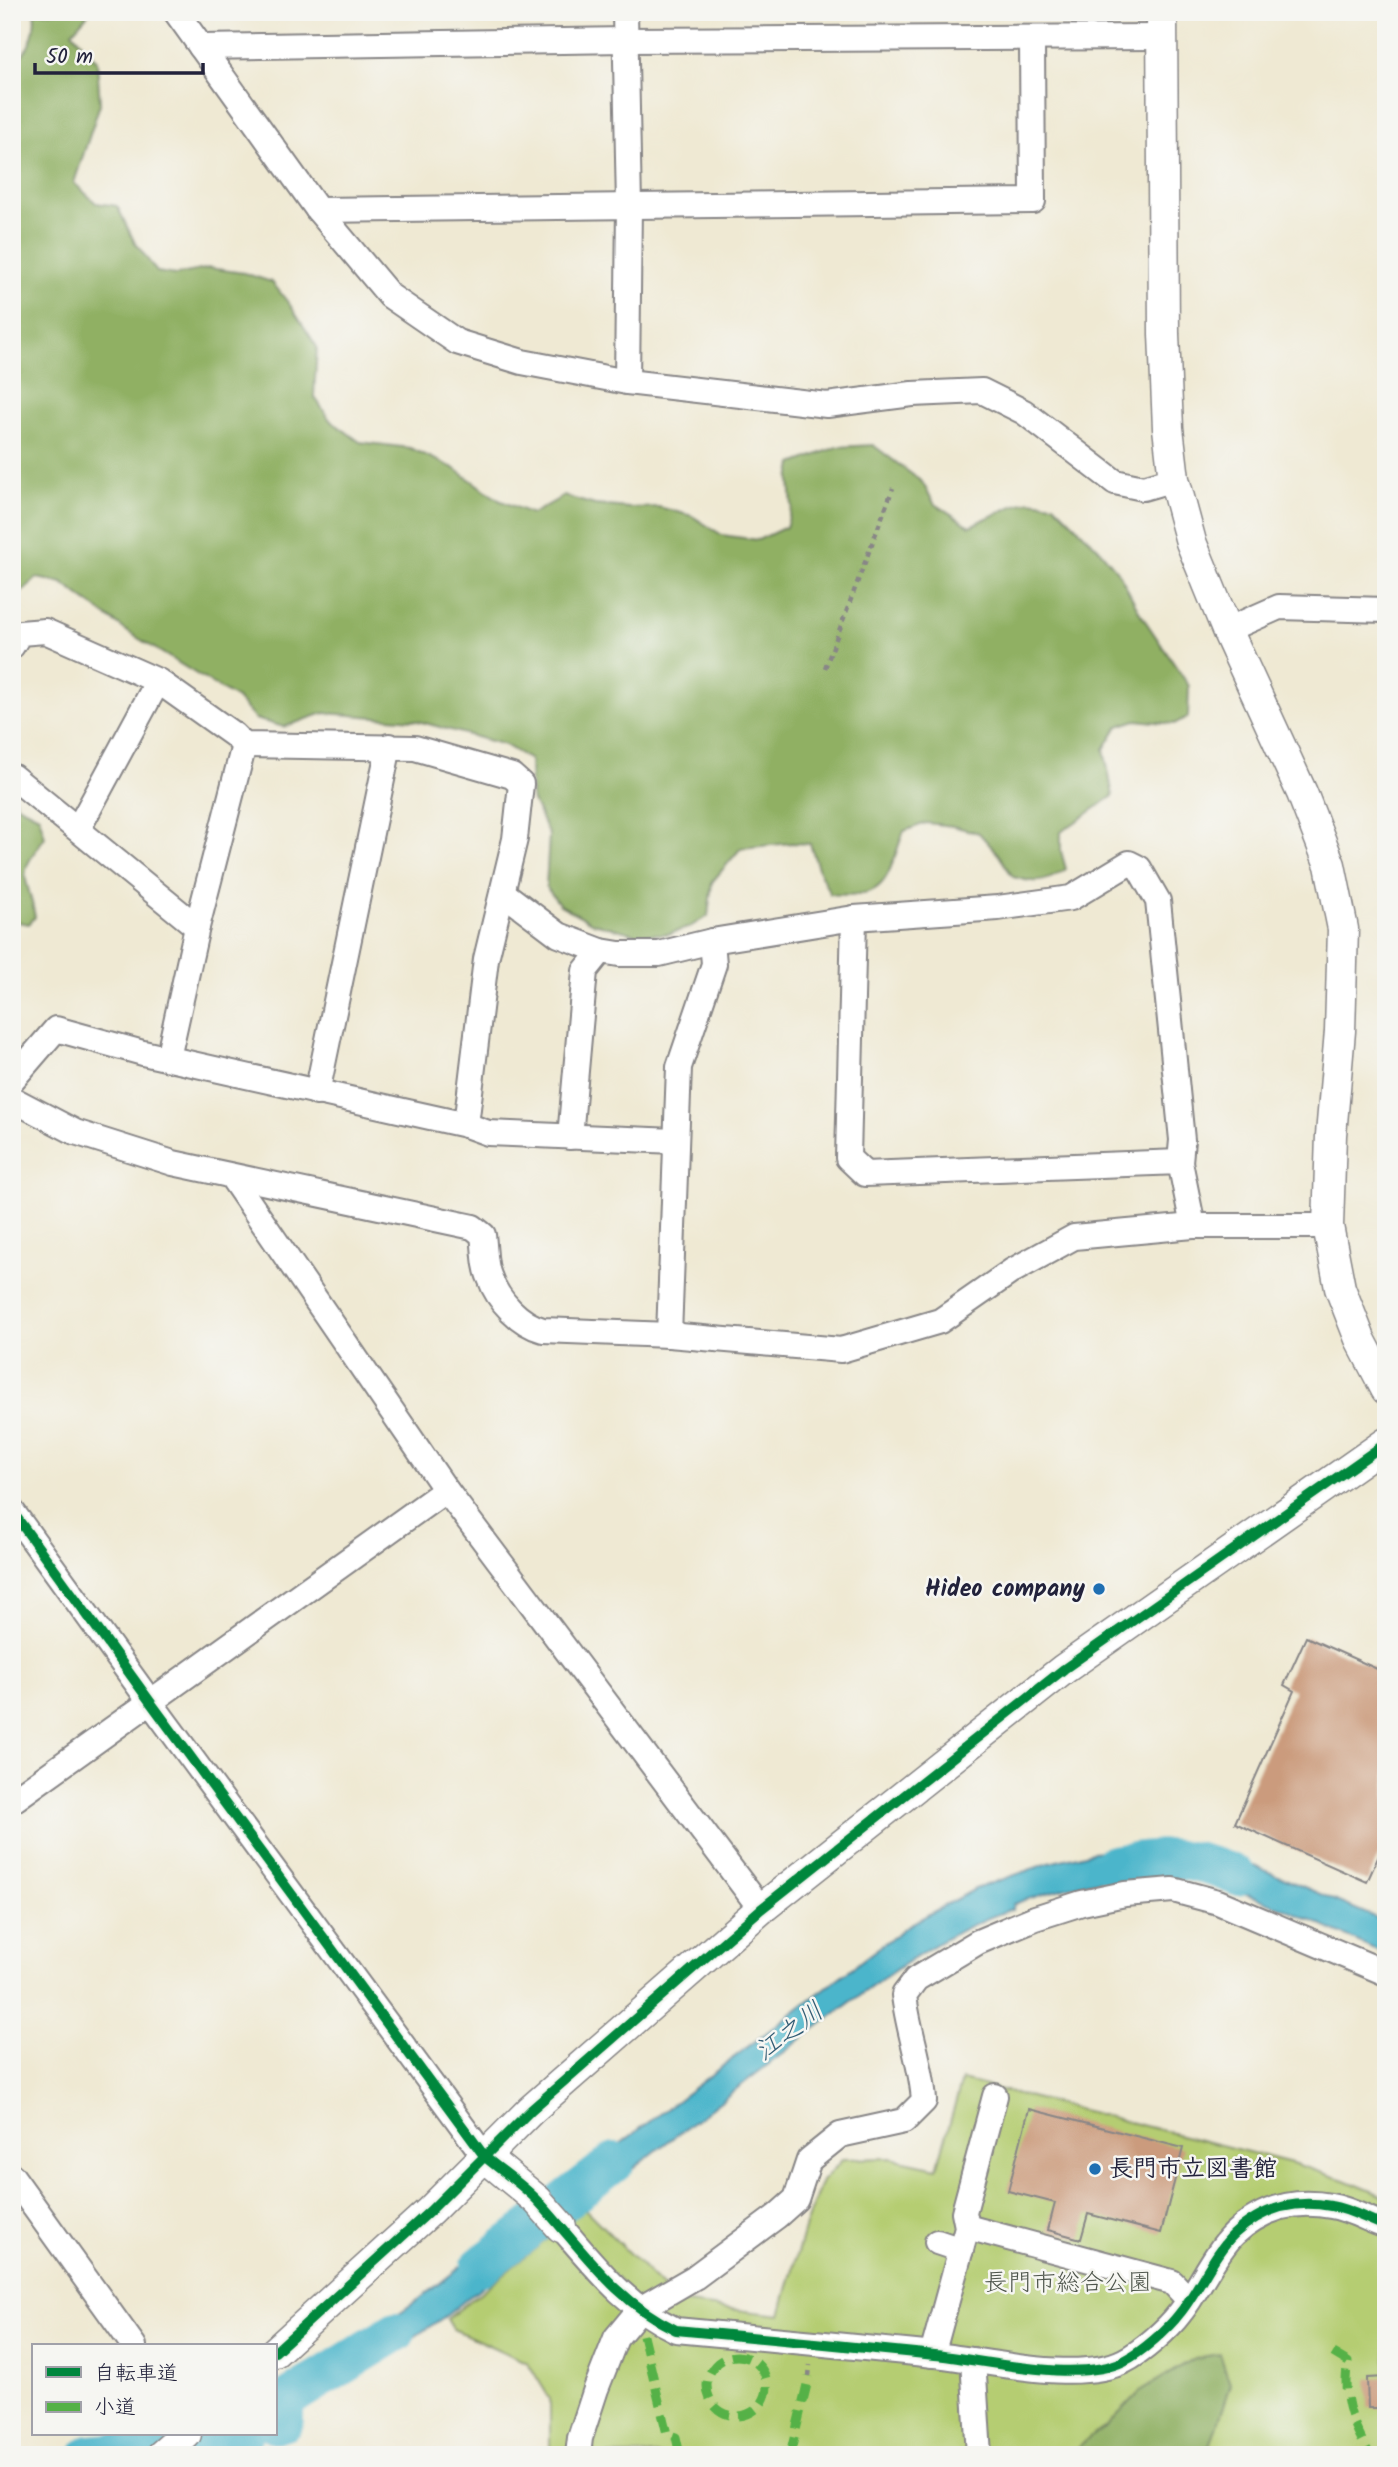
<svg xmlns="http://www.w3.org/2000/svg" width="1398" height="2467" font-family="Kalam,'Klee One',sans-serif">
	<rect width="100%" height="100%" fill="#f6f6f2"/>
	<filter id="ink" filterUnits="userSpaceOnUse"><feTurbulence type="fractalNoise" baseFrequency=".0143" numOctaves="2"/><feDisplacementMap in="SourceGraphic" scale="14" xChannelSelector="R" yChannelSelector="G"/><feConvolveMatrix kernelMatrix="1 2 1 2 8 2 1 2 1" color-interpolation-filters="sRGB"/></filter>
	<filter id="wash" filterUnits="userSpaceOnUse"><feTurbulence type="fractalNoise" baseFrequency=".00686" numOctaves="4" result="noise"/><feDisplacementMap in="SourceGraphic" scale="28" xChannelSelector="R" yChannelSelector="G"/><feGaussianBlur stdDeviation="1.57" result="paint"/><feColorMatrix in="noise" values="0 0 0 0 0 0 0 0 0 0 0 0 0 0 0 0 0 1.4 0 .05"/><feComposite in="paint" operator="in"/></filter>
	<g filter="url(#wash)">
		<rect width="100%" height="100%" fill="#efe9d3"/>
		<!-- green -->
		<path fill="#b5cd72" stroke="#6c7856" stroke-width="2" d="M 962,2080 L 1292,2163 L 1345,2180 L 1386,2197 L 1386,2455 L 550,2455 L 550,2399 L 528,2363 L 453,2329 L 447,2319 L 585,2209 L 679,2303 L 780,2315 L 805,2225 L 822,2181 L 843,2159 L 891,2158 L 937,2168 Z"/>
		<!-- forest -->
		<g fill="#90b064" stroke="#596950" stroke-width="2">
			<path d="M 35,12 L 90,12 L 72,32 L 97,61 L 100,104 L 74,183 L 96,203 L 117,206 L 134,241 L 157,272 L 176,275 L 209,268 L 244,273 L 272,282 L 290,305 L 317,347 L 314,396 L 330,420 L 360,442 L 410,448 L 454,468 L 499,500 L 532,514 L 564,496 L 595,505 L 629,508 L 659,507 L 692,516 L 722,535 L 758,540 L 786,527 L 792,507 L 790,479 L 793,464 L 837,447 L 873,445 L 922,482 L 934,503 L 970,526 L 1013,506 L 1030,501 L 1054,504 L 1099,549 L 1119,573 L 1140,613 L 1189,686 L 1188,717 L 1174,724 L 1136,720 L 1118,726 L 1104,749 L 1113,796 L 1061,832 L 1061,851 L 1066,869 C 1046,883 1037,884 1013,877 L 998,854 L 979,833 L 952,826 L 926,823 L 904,831 C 886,877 890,900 830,894 L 819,871 L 810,844 L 792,843 L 741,848 L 712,882 L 708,916 L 688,928 L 668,934 L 636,934 L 593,923 L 560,905 L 546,887 L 549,835 L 531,797 L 530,760 L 505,745 L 414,720 L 324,713 L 284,727 L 255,719 L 237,699 L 128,632 L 62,583 L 37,578 L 12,601 L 12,63 C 31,51 35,34 35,12 Z"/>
			<path d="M 12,792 L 17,805 L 39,816 L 45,837 C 14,880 27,870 35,917 L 29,924 L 12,921 Z"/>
			<path d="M 1220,2354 L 1230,2384 L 1210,2446 L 1212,2455 L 1069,2455 L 1094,2433 L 1107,2426 L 1142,2390 L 1195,2358 Z"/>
		</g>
		<!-- water -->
		<g fill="#4cb5cb" stroke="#376c83" stroke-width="2">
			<path d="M 1171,1844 L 1167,1875 C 1113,1873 1064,1887 1013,1904 L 1012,1909 C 932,1936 867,1990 800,2040 C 734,2091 667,2142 601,2193 L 596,2189 L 575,2201 L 562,2188 L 907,1926 L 975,1889 L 1049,1863 L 1093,1852 Z"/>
			<path d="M 1184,1847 L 1207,1849 L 1229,1855 L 1386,1922 L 1386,1954 C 1322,1927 1250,1888 1182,1876 Z"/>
			<path d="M 515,2224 L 534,2244 L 447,2315 L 356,2376 L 352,2373 L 349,2347 L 421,2298 Z"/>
		</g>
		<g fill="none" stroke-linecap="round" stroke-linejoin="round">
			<!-- river -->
			<g stroke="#4cb5cb" stroke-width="40">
				<path d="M 1113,1865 C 1166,1857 1187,1855 1237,1876"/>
				<path d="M 481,2266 L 615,2162"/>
				<path d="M 275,2424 L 284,2421 L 284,2401 L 396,2332"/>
				<path d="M 90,2455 L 210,2444 L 243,2434"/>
			</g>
		</g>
		<g id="blocks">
			<!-- building -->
			<g fill="#cb9b7d">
				<path d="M 1306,1637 L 1386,1673 L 1386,1840 L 1367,1882 L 1235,1823 L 1294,1691 L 1284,1685 Z"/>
				<path d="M 1029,2109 L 1183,2148 L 1161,2233 L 1088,2214 L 1081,2239 L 1048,2230 L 1055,2203 L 1008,2191 Z"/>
				<path d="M 1386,2377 L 1386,2408 L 1368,2408 L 1367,2378 Z"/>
			</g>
		</g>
	</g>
	<g filter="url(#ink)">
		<use href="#blocks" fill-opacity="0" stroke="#888687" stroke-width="2"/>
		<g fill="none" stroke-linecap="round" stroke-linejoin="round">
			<!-- minor casing -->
			<g stroke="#888687" stroke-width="28">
				<g id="minor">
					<path d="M 176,12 L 318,210 L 390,296 L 457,342 L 522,362 L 627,382 L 827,405 L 912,394 L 982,391 L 1024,412 L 1115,482 L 1143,488 L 1174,479"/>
					<path d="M 625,12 L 629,206 L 627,382"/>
					<path d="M 201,47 L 625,40 L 1162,37"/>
					<path d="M 318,210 L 1033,201 L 1032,39"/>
					<path d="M 1227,630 L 1279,607 L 1386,610"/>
					<path d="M 12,646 L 20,633 L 45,631 L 158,681 L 234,735 L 244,745 L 415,748 L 512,776 L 521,784 L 515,839 L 486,959 L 466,1125"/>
					<path d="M 12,776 L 197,927"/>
					<path d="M 78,829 L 158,681"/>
					<path d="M 502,892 L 559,935 L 601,951 L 619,954 L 659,954 L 712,941 L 854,918 L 998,908 L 1071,898 L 1129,863 L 1139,868 L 1158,901 L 1182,1140 L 1180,1162"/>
					<path d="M 854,918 L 848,1158 L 865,1174 L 1180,1162 L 1193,1226"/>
					<path d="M 168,1058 L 197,927 L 244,745"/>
					<path d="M 12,1080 L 56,1029 L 143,1053 L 466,1125 L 488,1133 L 675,1141"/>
					<path d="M 317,1093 L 389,746"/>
					<path d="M 12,1099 L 75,1132 L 173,1163 L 473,1227 L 483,1235 C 485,1248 484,1266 490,1278 C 498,1301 520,1324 543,1330 L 669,1335 L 841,1350 L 940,1321 L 1012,1271 L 1074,1237 L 1193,1226 L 1328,1226"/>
					<path d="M 570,1137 L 585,971 L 601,951"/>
					<path d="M 231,1176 L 446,1490 L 761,1909"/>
					<path d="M 669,1335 L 679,1067 L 714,964 L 712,941"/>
					<path d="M 12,1511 L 151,1703 L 485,2157"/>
					<path d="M 12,1801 L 446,1490"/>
					<path d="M 12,2176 L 134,2346"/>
					<path d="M 561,2227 C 597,2268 625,2306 676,2330 C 762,2338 849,2346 935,2355 C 985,2360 1078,2384 1124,2361 C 1142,2352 1168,2329 1180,2313 C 1198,2291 1214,2253 1234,2234 C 1262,2208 1294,2199 1331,2206 C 1350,2209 1368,2220 1386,2226"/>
					<path d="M 967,2227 L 1172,2282 L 1189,2300"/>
					<path d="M 937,2242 L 961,2250"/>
					<path d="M 932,2355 L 967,2227 L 964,2212 L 995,2096"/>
					<path d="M 973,2360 L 979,2455"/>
					<path d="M 578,2455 L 580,2438 L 596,2389 L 616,2338 L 640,2309 L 695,2277 L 777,2216 L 796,2199 L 809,2160 L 840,2135 L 904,2121 L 924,2101 C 922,2065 908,2031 904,1995 L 916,1979 L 978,1942 L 1035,1918 L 1082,1903 L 1125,1894 L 1173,1890 L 1218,1902 L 1386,1973"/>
				</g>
			</g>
			<!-- tertiary casing -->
			<g stroke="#888687" stroke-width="33">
				<g id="tertiary">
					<path d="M 1162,12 L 1164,334 L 1168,428 L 1174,479 L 1191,542 L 1227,630 L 1302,793 L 1330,865 L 1343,929 L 1340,1031 L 1331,1135 L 1328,1226 L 1340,1288 L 1360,1339 L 1386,1389"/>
					<path d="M 485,2157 L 537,2200 L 561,2227"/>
					<path d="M 275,2352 L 430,2211 L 531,2110 L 761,1909 L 1064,1669 L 1386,1443"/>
					<path d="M 162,2455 L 186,2434"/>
				</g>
			</g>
			<!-- path -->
			<g stroke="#888687" stroke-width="4.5" stroke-dasharray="5 5" stroke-linecap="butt">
				<path d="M 825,668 L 893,488"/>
				<path d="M 809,2376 L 810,2365"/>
			</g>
			<!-- minor -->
			<use href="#minor" stroke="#fff" stroke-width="24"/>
			<!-- tertiary -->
			<use href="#tertiary" stroke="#fff" stroke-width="30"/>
			<!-- quiet -->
			<g stroke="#55b146" stroke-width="9" stroke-dasharray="18 9" stroke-linecap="butt">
				<path d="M 643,2335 L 667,2434 L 676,2437 L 680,2455"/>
				<path d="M 1333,2353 L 1348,2362 C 1341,2397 1353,2425 1370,2455"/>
				<circle cx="737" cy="2386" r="30"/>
				<path d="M 790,2455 L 809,2376"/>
			</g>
			<!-- cycleway casing -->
			<g stroke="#f6f6f2" stroke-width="15">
				<g id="cycleway">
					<path d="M 12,1511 L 151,1703 L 485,2157 C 503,2172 523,2185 539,2202 C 583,2250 615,2301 676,2330 C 762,2338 849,2346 935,2355 C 985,2360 1078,2384 1124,2361 C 1142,2352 1168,2329 1180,2313 C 1198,2291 1214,2253 1234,2234 C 1262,2208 1294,2199 1331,2206 C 1350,2209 1368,2220 1386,2226"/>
					<path d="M 275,2352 L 430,2211 L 531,2110 L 761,1909 L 1064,1669 L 1386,1443"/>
				</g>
			</g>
			<!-- cycleway -->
			<use href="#cycleway" stroke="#00873e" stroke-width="10"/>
		</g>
	</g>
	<!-- markers -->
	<g fill="#1f6fb2" stroke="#f6f6f2" stroke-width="2.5">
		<circle cx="1099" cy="1589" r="7"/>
		<circle cx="1095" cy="2169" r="7"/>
	</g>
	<g text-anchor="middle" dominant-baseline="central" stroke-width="5" stroke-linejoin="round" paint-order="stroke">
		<!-- poi labels -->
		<g font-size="24" font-weight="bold" fill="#22223b" stroke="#f6f6f2" text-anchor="end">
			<text x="1085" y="1589">Hideo company</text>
			<text x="1109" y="2169" text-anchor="start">長門市立図書館</text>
		</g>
		<!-- park labels -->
		<g font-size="24" fill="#4e554c" stroke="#f6f6f2">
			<text x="1068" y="2283">長門市総合公園</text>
		</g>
		<!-- water labels -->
		<g font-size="26" font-style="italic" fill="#335d75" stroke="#f6f6f2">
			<text transform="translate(790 2032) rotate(-37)">江之川</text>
		</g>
	</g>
	<!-- margin -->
	<rect width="1398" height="2467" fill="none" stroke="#f6f6f2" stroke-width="42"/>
	<!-- legend -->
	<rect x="32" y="2344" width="245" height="91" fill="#f6f6f2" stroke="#a1a1a9" stroke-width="2"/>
	<rect x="46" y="2367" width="35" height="10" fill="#00873e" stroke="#a1a1a9" stroke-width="2"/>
	<text x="94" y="2380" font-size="21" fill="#22223b">自転車道</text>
	<rect x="46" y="2402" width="35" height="10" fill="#55b146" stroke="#a1a1a9" stroke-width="2"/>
	<text x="94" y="2414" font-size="21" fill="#22223b">小道</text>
	<!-- scale -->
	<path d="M35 63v10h168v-10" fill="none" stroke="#22223b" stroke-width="3.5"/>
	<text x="46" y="63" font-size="21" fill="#22223b" stroke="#f6f6f2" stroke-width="5" paint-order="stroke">50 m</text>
</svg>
